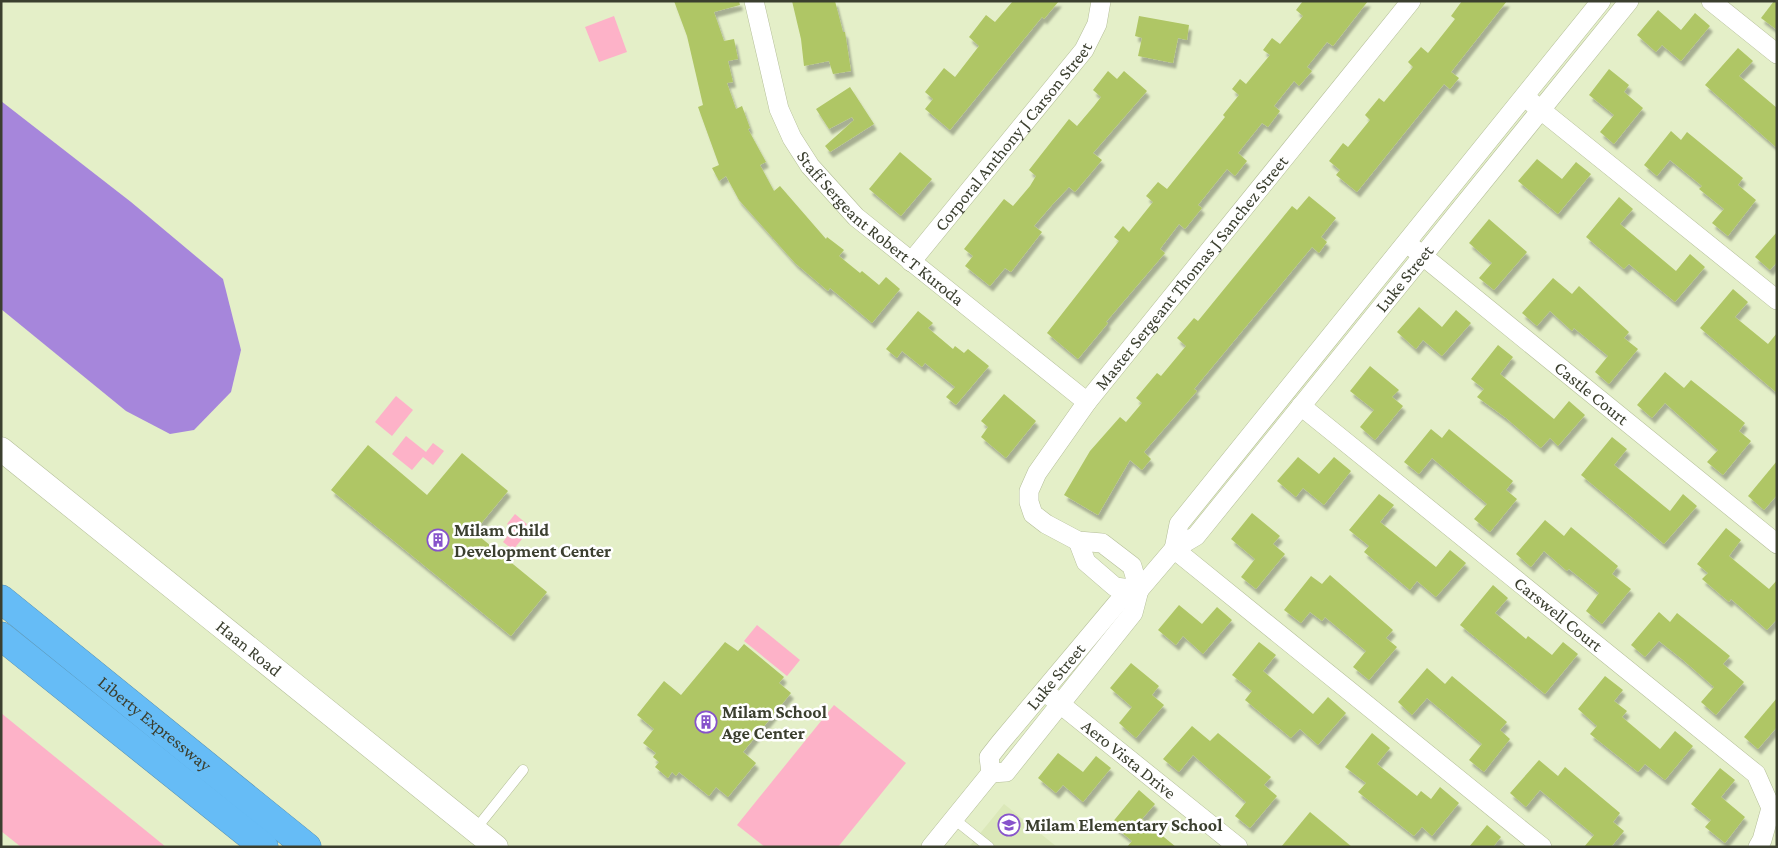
<svg xmlns="http://www.w3.org/2000/svg" width="1778" height="848" font-family="'Crimson Pro',serif">
	<defs>
		<filter id="shadow"><feDropShadow dx="3" dy="5.5" stdDeviation="1" flood-color="#0004"/></filter>
	</defs>
	<rect width="100%" height="100%" fill="#e4efc8"/>
	<!-- built -->
	<path fill="#dbe8b9" d="M 1004,804 L 1057,847 L 969,847 Z"/>
	<!-- green -->
	<g fill="#fdb2c8">
		<path d="M 614,16 L 627,52 L 599,62 L 585,27 Z"/>
		<path d="M 396,396 L 413,410 L 392,436 L 375,422 Z"/>
		<path d="M 406,436 L 426,452 L 433,443 L 444,451 L 433,465 L 423,457 L 412,470 L 392,454 Z"/>
		<path d="M 515,514 L 527,524 L 521,532 L 522,539 L 513,550 L 503,542 L 513,529 L 507,524 Z"/>
		<path d="M 757,625 L 800,660 L 787,676 L 744,641 Z"/>
		<path d="M 834,705 L 906,763 L 838,847 L 765,847 L 737,825 Z"/>
		<path d="M 1,713 L 166,847 L 21,847 L 1,831 Z"/>
	</g>
	<!-- water -->
	<path fill="#a686db" d="M 1,101 L 131,202 L 223,279 L 241,350 L 231,392 L 194,430 L 170,434 L 126,411 L 1,309 Z"/>
	<!-- building -->
	<g fill="#afc665" filter="url(#shadow)">
		<path d="M 674,1 L 739,1 L 740,5 L 714,12 L 724,41 L 734,39 L 738,59 L 728,61 L 733,82 L 727,83 L 736,109 L 742,106 L 750,128 L 748,129 L 766,162 L 760,165 L 774,191 L 780,186 L 826,239 L 827,237 L 844,250 L 839,256 L 860,273 L 862,271 L 879,285 L 886,277 L 900,289 L 872,323 L 830,288 L 828,291 L 795,263 L 739,200 L 726,176 L 719,181 L 712,168 L 719,165 L 698,107 L 703,105 L 687,36 Z"/>
		<path d="M 792,1 L 835,1 L 843,32 L 845,32 L 851,71 L 833,74 L 829,61 L 804,66 L 801,39 Z"/>
		<path d="M 1013,1 L 1059,1 L 1044,19 L 1042,17 L 950,130 L 925,109 L 933,99 L 925,92 L 944,68 L 955,77 L 979,46 L 969,37 L 986,15 L 995,22 Z"/>
		<path d="M 1303,1 L 1368,1 L 1333,46 L 1327,42 L 1307,67 L 1312,71 L 1299,86 L 1294,81 L 1274,106 L 1280,111 L 1268,127 L 1262,123 L 1238,153 L 1247,161 L 1235,176 L 1227,169 L 1198,205 L 1202,208 L 1185,229 L 1179,224 L 1160,249 L 1165,253 L 1106,322 L 1108,323 L 1078,359 L 1047,333 L 1119,241 L 1114,237 L 1123,226 L 1129,232 L 1153,202 L 1146,196 L 1158,182 L 1167,189 L 1225,117 L 1223,115 L 1239,95 L 1232,89 L 1240,79 L 1246,84 L 1270,55 L 1263,50 L 1272,38 L 1280,44 L 1303,16 L 1296,10 Z"/>
		<path d="M 1462,1 L 1507,1 L 1451,72 L 1459,78 L 1450,89 L 1444,84 L 1357,192 L 1336,175 L 1340,170 L 1329,161 L 1343,143 L 1348,147 L 1370,120 L 1365,115 L 1379,98 L 1384,102 L 1413,67 L 1408,62 L 1421,47 L 1428,53 L 1455,19 L 1451,16 Z"/>
		<path d="M 1774,1 L 1777,1 L 1777,30 L 1761,18 Z"/>
		<path d="M 1658,10 L 1681,30 L 1695,13 L 1710,26 L 1681,61 L 1662,45 L 1656,52 L 1637,35 Z"/>
		<path d="M 1139,16 L 1189,25 L 1187,40 L 1178,38 L 1173,63 L 1138,56 L 1142,38 L 1135,36 Z"/>
		<path d="M 1738,48 L 1753,61 L 1739,76 L 1777,108 L 1777,148 L 1705,85 Z"/>
		<path d="M 1609,69 L 1629,85 L 1624,92 L 1643,108 L 1614,144 L 1600,132 L 1614,115 L 1589,95 Z"/>
		<path d="M 1108,71 L 1117,79 L 1124,71 L 1147,91 L 1093,153 L 1102,160 L 1075,192 L 1069,187 L 1052,205 L 1034,226 L 1042,232 L 1011,272 L 1005,268 L 990,286 L 965,266 L 973,256 L 964,249 L 1004,199 L 1013,206 L 1030,186 L 1036,176 L 1029,170 L 1069,119 L 1077,126 L 1094,106 L 1101,97 L 1093,90 Z"/>
		<path d="M 850,87 L 874,124 L 830,152 L 825,146 L 854,120 L 852,117 L 829,129 L 816,109 Z"/>
		<path d="M 1671,131 L 1681,140 L 1687,132 L 1743,178 L 1738,185 L 1756,200 L 1728,236 L 1712,223 L 1724,209 L 1699,189 L 1702,186 L 1670,160 L 1657,176 L 1644,165 Z"/>
		<path d="M 900,152 L 932,179 L 901,216 L 869,189 Z"/>
		<path d="M 1537,159 L 1562,179 L 1576,162 L 1591,174 L 1558,214 L 1518,181 Z"/>
		<path d="M 1309,196 L 1336,218 L 1321,237 L 1327,242 L 1319,253 L 1312,247 L 1194,389 L 1197,391 L 1144,452 L 1151,459 L 1142,470 L 1130,460 L 1098,515 L 1064,495 L 1090,451 L 1120,417 L 1126,422 L 1142,403 L 1136,398 L 1157,373 L 1161,376 L 1186,346 L 1177,338 L 1194,318 L 1198,321 L 1292,206 L 1297,210 Z"/>
		<path d="M 1619,197 L 1633,209 L 1620,224 L 1676,271 L 1690,254 L 1705,267 L 1675,302 L 1629,264 L 1624,269 L 1586,237 Z"/>
		<path d="M 1489,219 L 1527,252 L 1494,290 L 1479,278 L 1492,263 L 1469,243 Z"/>
		<path d="M 1777,232 L 1777,262 L 1770,270 L 1755,257 Z"/>
		<path d="M 1553,278 L 1572,294 L 1579,286 L 1629,332 L 1624,338 L 1638,349 L 1609,384 L 1595,372 L 1608,356 L 1574,328 L 1572,331 L 1550,311 L 1537,326 L 1522,313 Z"/>
		<path d="M 1733,289 L 1748,302 L 1735,317 L 1768,344 L 1777,333 L 1777,393 L 1700,328 Z"/>
		<path d="M 1419,307 L 1442,327 L 1456,310 L 1471,323 L 1442,356 L 1423,340 L 1416,349 L 1397,332 Z"/>
		<path d="M 918,311 L 933,323 L 928,328 L 953,349 L 955,346 L 964,353 L 968,349 L 989,366 L 956,405 L 946,397 L 955,387 L 925,363 L 922,367 L 902,351 L 897,358 L 886,349 Z"/>
		<path d="M 1498,345 L 1513,357 L 1500,374 L 1554,419 L 1569,401 L 1585,415 L 1558,446 L 1550,438 L 1541,448 L 1506,418 L 1477,397 L 1484,389 L 1471,379 Z"/>
		<path d="M 1370,366 L 1399,390 L 1392,397 L 1403,406 L 1375,440 L 1360,427 L 1374,410 L 1350,391 Z"/>
		<path d="M 1665,372 L 1684,388 L 1691,380 L 1745,423 L 1739,431 L 1751,441 L 1723,475 L 1707,462 L 1718,450 L 1665,403 L 1652,418 L 1637,405 Z"/>
		<path d="M 1004,394 L 1036,421 L 1006,458 L 981,437 L 988,427 L 981,421 Z"/>
		<path d="M 1431,429 L 1442,438 L 1449,429 L 1513,481 L 1506,490 L 1517,499 L 1490,532 L 1474,519 L 1487,504 L 1432,458 L 1419,474 L 1404,462 Z"/>
		<path d="M 1612,437 L 1627,449 L 1614,465 L 1670,511 L 1683,494 L 1697,506 L 1664,544 L 1581,475 Z"/>
		<path d="M 368,445 L 427,495 L 462,453 L 508,491 L 474,532 L 547,592 L 511,636 L 331,490 Z"/>
		<path d="M 1298,457 L 1319,474 L 1334,457 L 1351,471 L 1324,505 L 1303,488 L 1296,497 L 1277,481 Z"/>
		<path d="M 1777,461 L 1777,495 L 1764,510 L 1748,496 Z"/>
		<path d="M 1379,494 L 1394,505 L 1380,522 L 1436,567 L 1450,550 L 1466,563 L 1436,597 L 1417,581 L 1410,590 L 1364,552 L 1369,546 L 1349,530 Z"/>
		<path d="M 1252,513 L 1280,536 L 1273,544 L 1285,554 L 1256,589 L 1241,577 L 1255,559 L 1231,539 Z"/>
		<path d="M 1545,520 L 1564,536 L 1571,527 L 1618,566 L 1612,574 L 1631,589 L 1602,624 L 1586,611 L 1599,593 L 1569,569 L 1567,571 L 1544,551 L 1531,567 L 1516,554 Z"/>
		<path d="M 1726,528 L 1741,540 L 1729,556 L 1769,589 L 1777,580 L 1777,619 L 1767,630 L 1731,599 L 1729,602 L 1702,579 L 1708,573 L 1697,564 Z"/>
		<path d="M 1330,575 L 1393,630 L 1386,638 L 1397,647 L 1369,680 L 1353,667 L 1366,651 L 1325,617 L 1322,621 L 1310,612 L 1301,623 L 1284,610 L 1311,576 L 1322,584 Z"/>
		<path d="M 1493,585 L 1508,598 L 1495,613 L 1526,639 L 1528,636 L 1552,655 L 1563,642 L 1578,654 L 1545,694 L 1460,625 Z"/>
		<path d="M 1179,605 L 1202,624 L 1217,607 L 1232,620 L 1203,654 L 1183,636 L 1176,645 L 1158,630 Z"/>
		<path d="M 1659,612 L 1670,622 L 1677,613 L 1730,656 L 1723,664 L 1744,682 L 1716,715 L 1701,702 L 1714,687 L 1683,660 L 1659,641 L 1645,657 L 1631,645 Z"/>
		<path d="M 725,642 L 738,651 L 744,644 L 784,677 L 779,683 L 791,693 L 743,752 L 756,763 L 728,797 L 716,787 L 709,796 L 679,772 L 676,776 L 672,772 L 668,778 L 655,767 L 659,762 L 653,757 L 656,753 L 643,743 L 654,729 L 637,715 L 664,681 L 681,695 Z"/>
		<path d="M 1259,642 L 1276,655 L 1263,671 L 1313,714 L 1328,697 L 1346,713 L 1318,745 L 1300,729 L 1291,738 L 1245,700 L 1252,691 L 1232,675 Z"/>
		<path d="M 1131,663 L 1159,686 L 1152,695 L 1164,705 L 1136,738 L 1119,723 L 1132,707 L 1110,688 Z"/>
		<path d="M 1427,668 L 1445,684 L 1452,676 L 1507,722 L 1500,730 L 1510,739 L 1484,772 L 1469,760 L 1482,744 L 1427,698 L 1412,715 L 1398,702 Z"/>
		<path d="M 1605,676 L 1623,690 L 1614,701 L 1627,711 L 1622,717 L 1660,749 L 1675,731 L 1693,746 L 1665,780 L 1645,764 L 1638,772 L 1590,734 L 1597,726 L 1578,709 Z"/>
		<path d="M 1777,698 L 1777,727 L 1758,749 L 1744,737 Z"/>
		<path d="M 1192,726 L 1210,741 L 1218,733 L 1271,777 L 1264,785 L 1277,796 L 1250,828 L 1235,816 L 1246,802 L 1193,755 L 1179,772 L 1163,759 Z"/>
		<path d="M 1372,733 L 1390,748 L 1377,764 L 1417,796 L 1421,791 L 1431,799 L 1440,787 L 1459,803 L 1432,836 L 1422,827 L 1414,836 L 1358,792 L 1366,783 L 1345,767 Z"/>
		<path d="M 1058,753 L 1083,772 L 1096,756 L 1111,768 L 1083,802 L 1063,785 L 1056,793 L 1038,778 Z"/>
		<path d="M 1539,760 L 1558,776 L 1565,767 L 1620,813 L 1613,822 L 1624,831 L 1611,847 L 1584,847 L 1594,835 L 1540,790 L 1526,807 L 1510,793 Z"/>
		<path d="M 1720,768 L 1735,780 L 1721,797 L 1745,817 L 1725,843 L 1705,827 L 1711,820 L 1691,804 Z"/>
		<path d="M 1139,790 L 1155,804 L 1142,819 L 1176,847 L 1127,847 L 1132,841 L 1111,824 Z"/>
		<path d="M 1310,812 L 1352,847 L 1281,847 Z"/>
		<path d="M 1487,825 L 1501,837 L 1493,847 L 1469,847 Z"/>
	</g>
	<g fill="none" stroke-linecap="round" stroke-linejoin="round">
		<!-- service casing -->
		<g stroke="#b4be98" stroke-width="11">
			<g id="service">
				<path d="M 954,819 L 989,847"/>
				<path d="M 475,830 L 523,770"/>
			</g>
		</g>
		<!-- minor casing -->
		<g stroke="#b4be98" stroke-width="20">
			<g id="minor">
				<path id="s1" d="M 754,1 L 779,109 L 792,138 L 810,166 L 856,217 L 1087,402"/>
				<path d="M 1711,1 L 1777,54"/>
				<path d="M 1531,102 L 1777,300"/>
				<path id="s2" d="M 1413,248 L 1777,544"/>
				<path id="s3" d="M 911,262 L 1084,50 L 1097,24 L 1101,1"/>
				<path id="s4" d="M 1301,406 L 1756,774 L 1771,808 L 1762,840 L 1758,847"/>
				<path d="M 1078,541 L 1086,562 L 1115,587 L 1139,590"/>
				<path d="M 1174,549 L 1179,524 L 1601,1"/>
				<path d="M 1174,549 L 1542,847"/>
				<path id="s5" d="M 1139,590 L 1132,566 L 1102,543 L 1078,541 L 1046,524 L 1033,514 L 1029,502 L 1029,491 L 1037,473 L 1087,402 L 1411,1"/>
				<path id="s6" d="M 1044,691 L 1238,847"/>
				<path d="M 991,773 L 1006,772 L 1133,613 L 1139,590"/>
				<path id="s7" d="M 931,847 L 991,773 L 989,757 L 1000,743 L 1119,601 L 1139,590 L 1174,549 L 1196,536 L 1629,1"/>
			</g>
		</g>
		<!-- tertiary casing -->
		<g stroke="#b4be98" stroke-width="25">
			<g id="tertiary">
				<path id="s8" d="M 1,449 L 496,847"/>
			</g>
		</g>
		<!-- motorway casing -->
		<g stroke="#5790b0" stroke-width="29">
			<g id="motorway">
				<path id="s9" d="M 1,599 L 307,847"/>
				<path d="M 1,636 L 264,847"/>
			</g>
		</g>
		<!-- service -->
		<use href="#service" stroke="#fff" stroke-width="10"/>
		<!-- minor -->
		<use href="#minor" stroke="#fff" stroke-width="19"/>
		<!-- tertiary -->
		<use href="#tertiary" stroke="#fff" stroke-width="24"/>
		<!-- motorway -->
		<use href="#motorway" stroke="#66bcf6" stroke-width="28"/>
	</g>
	<!-- icons -->
	<defs>
		<g id="building-ring" transform="scale(1.125)"><circle r="9.5" fill="#fff" stroke="#8753cb" stroke-width="1.5"/><path d="M-4-6H4V6H1V3H-1V6H-4ZM-2.5-4.3h1.7v1.8h-1.7ZM.8-4.3h1.7v1.8H.8ZM-2.5-1h1.7V.8h-1.7ZM.8-1h1.7V.8H.8Z" fill="#8753cb"/></g>
		<g id="school-ring" transform="scale(1.125)"><circle r="9.5" fill="#fff" stroke="#8753cb" stroke-width="1.5"/><path d="M0-5L7-2L0 1L-7-2ZM-4 1L0 2.5L4 1V4Q0 6-4 4Z" fill="#8753cb"/></g>
	</defs>
	<g fill-rule="evenodd">
		<use href="#building-ring" x="438" y="540"/>
		<use href="#building-ring" x="706" y="722"/>
		<use href="#school-ring" x="1009" y="825"/>
	</g>
	<g text-anchor="middle" dominant-baseline="central" stroke-width="5" stroke-linejoin="round" paint-order="stroke">
		<!-- street labels -->
		<g font-size="18" fill="#3b3f2f" stroke="#fff">
			<text stroke="none"><textPath href="#s3" startOffset="162">Corporal Anthony J Carson Street</textPath></text>
			<text stroke="none"><textPath href="#s1" startOffset="270">Staff Sergeant Robert T Kuroda</textPath></text>
			<text stroke="none"><textPath href="#s5" startOffset="436">Master Sergeant Thomas J Sanchez Street</textPath></text>
			<text stroke="none"><textPath href="#s7" startOffset="748">Luke Street</textPath></text>
			<text stroke="none"><textPath href="#s2" startOffset="230">Castle Court</textPath></text>
			<text stroke="none"><textPath href="#s4" startOffset="331">Carswell Court</textPath></text>
			<text stroke="none"><textPath href="#s8" startOffset="318">Haan Road</textPath></text>
			<text stroke="none"><textPath href="#s7" startOffset="216">Luke Street</textPath></text>
			<text stroke="none"><textPath href="#s9" startOffset="198">Liberty Expressway</textPath></text>
			<text stroke="none"><textPath href="#s6" startOffset="109">Aero Vista Drive</textPath></text>
		</g>
		<!-- poi labels -->
		<g font-size="18" font-weight="bold" fill="#3b3f2f" stroke="#fff" text-anchor="start">
			<text x="454" y="530">Milam Child<tspan x="454" dy="21">Development Center</tspan></text>
			<text x="722" y="712">Milam School<tspan x="722" dy="21">Age Center</tspan></text>
			<text x="1025" y="825">Milam Elementary School</text>
		</g>
	</g>
	<!-- border -->
	<rect width="1778" height="848" fill="none" stroke="#3b3f2f" stroke-width="5"/>
</svg>
